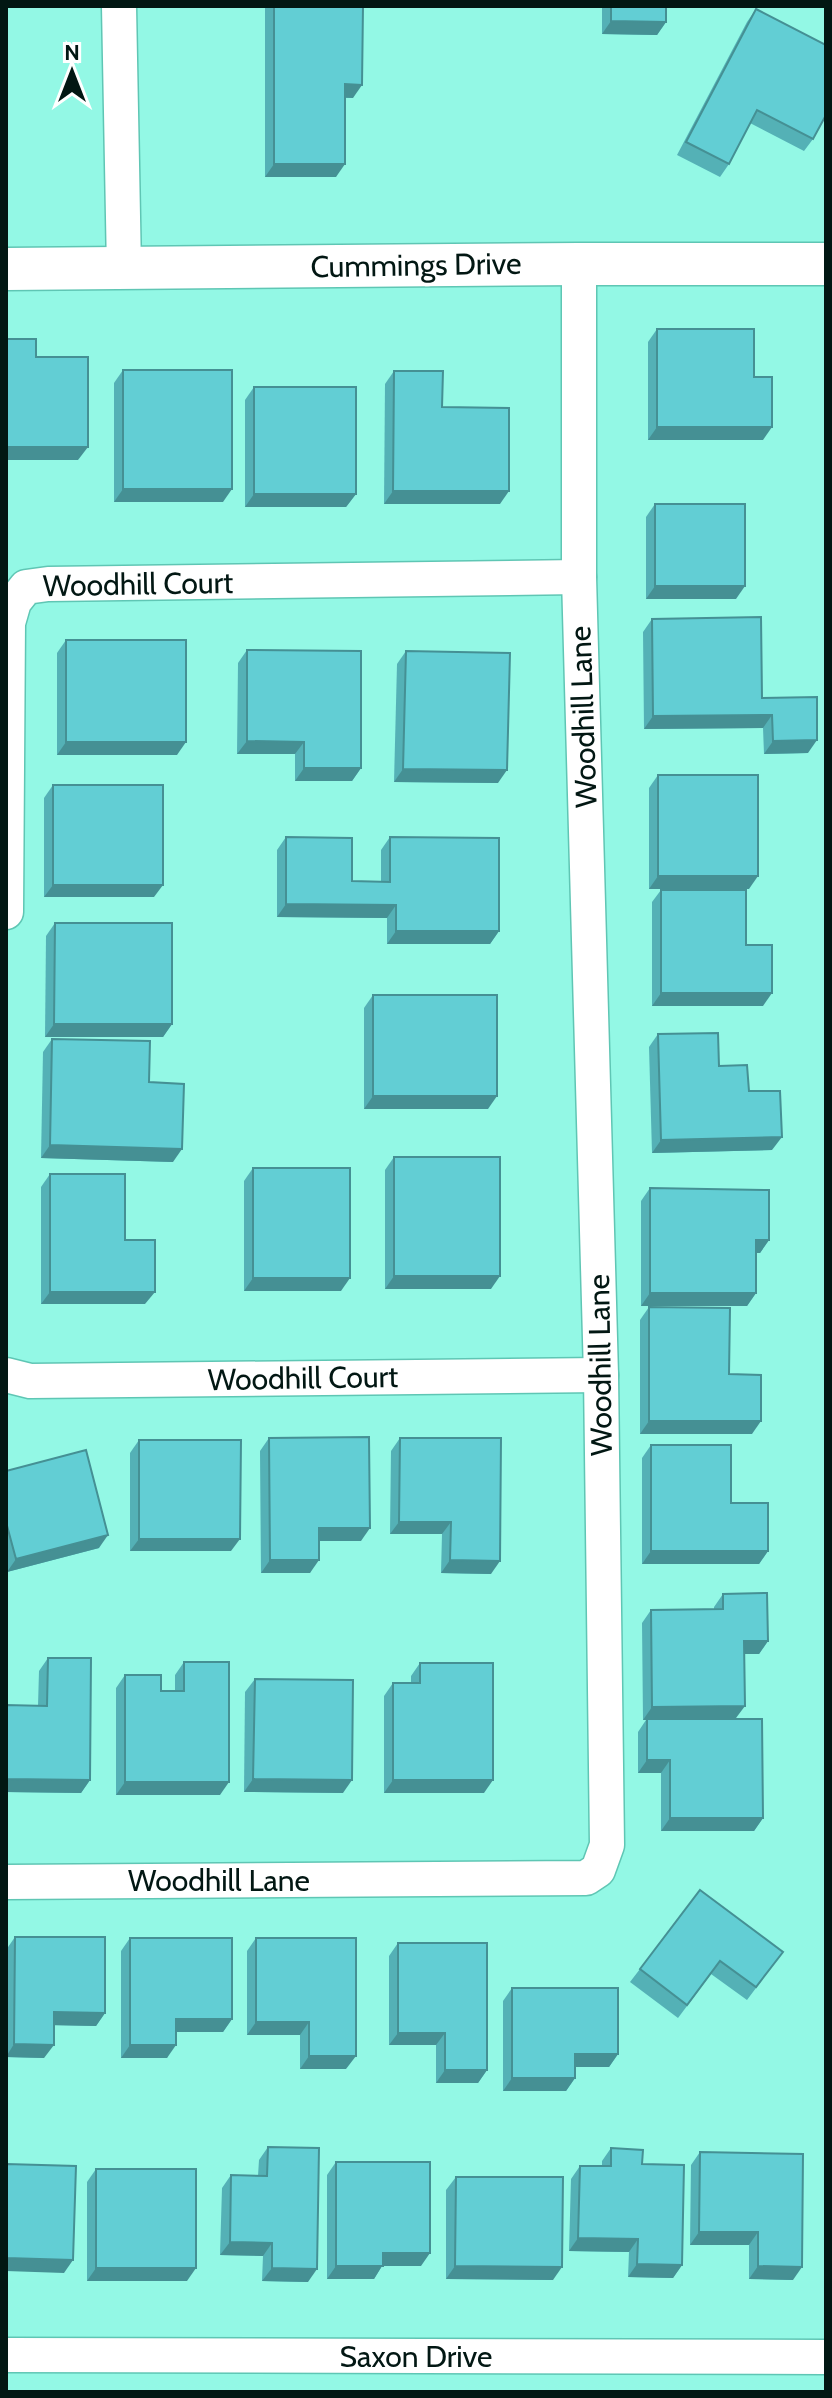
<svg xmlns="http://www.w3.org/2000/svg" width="832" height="2398" font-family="Cabin,sans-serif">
	<rect width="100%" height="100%" fill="#93f8e5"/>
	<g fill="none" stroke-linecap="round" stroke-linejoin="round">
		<!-- minor casing -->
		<g stroke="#5fc6b4" stroke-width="37">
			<g id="minor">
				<path d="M 119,6 L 124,269"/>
				<path d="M 6,912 L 8,623 L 14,602 L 26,587 L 48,584 L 579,577"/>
				<path d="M 6,1375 L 30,1381 L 601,1375"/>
				<path d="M 6,1882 L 586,1878 L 598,1870 L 607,1845 L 601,1375 L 579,577 L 579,264"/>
				<path d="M 6,2355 L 826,2357"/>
			</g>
		</g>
		<!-- tertiary casing -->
		<g stroke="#5fc6b4" stroke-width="45">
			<path id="tertiary" d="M 6,269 L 579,264 L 826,264"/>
		</g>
		<!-- minor -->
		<use href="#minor" stroke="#fff" stroke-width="34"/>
		<!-- tertiary -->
		<use href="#tertiary" stroke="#fff" stroke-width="42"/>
	</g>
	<!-- wall -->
	<g fill="#54b1b6">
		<path d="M 265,6 L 363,6 L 353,98 L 345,98 L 336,177 L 265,177 Z"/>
		<path d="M 602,6 L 666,6 L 666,22 L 657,35 L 602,34 Z"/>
		<path d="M 756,9 L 813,139 L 804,151 L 750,123 L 729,164 L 720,177 L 677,155 L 747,22 Z"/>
		<path d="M 657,329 L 754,377 L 763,440 L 648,440 L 648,342 Z"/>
		<path d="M 123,370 L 223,502 L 114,502 L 114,383 Z"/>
		<path d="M 394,371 L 500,504 L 384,504 L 385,384 Z"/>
		<path d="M 254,387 L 356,494 L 346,507 L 245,507 L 245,400 Z"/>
		<path d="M 655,504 L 736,599 L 646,599 L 646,517 Z"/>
		<path d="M 652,619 L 762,698 L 808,753 L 764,754 L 763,728 L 644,729 L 643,632 Z"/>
		<path d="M 66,640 L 177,755 L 57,755 L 57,653 Z"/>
		<path d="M 247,650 L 361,768 L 352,781 L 295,781 L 295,754 L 237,754 L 238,663 Z"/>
		<path d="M 406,651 L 498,783 L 394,782 L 397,664 Z"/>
		<path d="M 658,775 L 749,889 L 649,889 L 649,788 Z"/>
		<path d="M 53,785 L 154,897 L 44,897 L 44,798 Z"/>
		<path d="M 286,837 L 352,881 L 381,882 L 381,850 L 390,837 L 499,931 L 490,944 L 387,944 L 387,918 L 277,917 L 277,850 Z"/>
		<path d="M 661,890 L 746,945 L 763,1006 L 652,1006 L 652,902 Z"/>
		<path d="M 55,923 L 172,1024 L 163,1037 L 45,1037 L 46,936 Z"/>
		<path d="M 373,995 L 488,1109 L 364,1109 L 364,1008 Z"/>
		<path d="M 658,1034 L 719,1066 L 749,1091 L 772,1150 L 652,1153 L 649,1047 Z"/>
		<path d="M 52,1039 L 149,1082 L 173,1162 L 41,1158 L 43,1052 Z"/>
		<path d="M 394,1157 L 491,1289 L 385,1289 L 385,1170 Z"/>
		<path d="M 253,1168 L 341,1291 L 244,1291 L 244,1181 Z"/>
		<path d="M 50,1174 L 125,1240 L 145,1304 L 41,1304 L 41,1187 Z"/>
		<path d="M 650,1188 L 769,1240 L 760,1253 L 756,1253 L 756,1293 L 747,1306 L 641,1306 L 641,1201 Z"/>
		<path d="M 649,1307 L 729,1374 L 752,1434 L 640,1434 L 640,1320 Z"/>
		<path d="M 269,1438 L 361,1541 L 319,1541 L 310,1573 L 261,1573 L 260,1451 Z"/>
		<path d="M 400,1438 L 491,1574 L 441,1573 L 442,1534 L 390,1534 L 391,1451 Z"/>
		<path d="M 139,1440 L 231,1551 L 130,1551 L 130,1453 Z"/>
		<path d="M 651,1445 L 731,1503 L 768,1551 L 759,1564 L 642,1564 L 642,1458 Z"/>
		<path d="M 6,1471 L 99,1548 L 7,1572 Z"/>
		<path d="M 723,1594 L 768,1641 L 759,1654 L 744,1654 L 736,1718 L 763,1818 L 754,1831 L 661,1831 L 661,1773 L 638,1773 L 638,1732 L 646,1720 L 643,1720 L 642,1623 L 651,1610 L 714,1609 L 714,1607 Z"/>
		<path d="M 48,1658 L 90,1780 L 81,1793 L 6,1792 L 6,1705 L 38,1706 L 39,1671 Z"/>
		<path d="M 184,1662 L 220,1795 L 116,1795 L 116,1688 L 125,1675 L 161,1691 L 175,1691 L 175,1675 Z"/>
		<path d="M 420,1663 L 484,1793 L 384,1793 L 384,1696 L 393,1683 L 411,1683 L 411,1676 Z"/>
		<path d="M 255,1679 L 343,1793 L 244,1792 L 245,1692 Z"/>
		<path d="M 15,1937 L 105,2013 L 96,2026 L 54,2025 L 44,2058 L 6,2057 L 6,1950 Z"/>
		<path d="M 130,1938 L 232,2019 L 223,2032 L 176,2032 L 167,2058 L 121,2058 L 121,1951 Z"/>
		<path d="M 256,1938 L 346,2069 L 300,2069 L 300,2035 L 247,2035 L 247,1951 Z"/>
		<path d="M 398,1943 L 487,2070 L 478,2083 L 436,2083 L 436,2045 L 389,2045 L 389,1956 Z"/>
		<path d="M 783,1952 L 747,2000 L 711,1974 L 678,2018 L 630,1982 L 640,1969 Z"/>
		<path d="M 512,1988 L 618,2054 L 609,2067 L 575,2067 L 575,2078 L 566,2091 L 503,2091 L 503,2001 Z"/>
		<path d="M 268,2147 L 308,2282 L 262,2281 L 263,2256 L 220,2255 L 222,2188 L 231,2175 L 258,2176 L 259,2160 Z"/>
		<path d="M 611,2148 L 642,2164 L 682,2265 L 673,2278 L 628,2277 L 629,2252 L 569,2251 L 571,2179 L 580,2166 L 602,2166 L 602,2161 Z"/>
		<path d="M 700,2152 L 793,2280 L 749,2279 L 749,2245 L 690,2245 L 691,2165 Z"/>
		<path d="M 336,2162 L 421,2266 L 382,2266 L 374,2279 L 327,2279 L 327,2175 Z"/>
		<path d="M 96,2169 L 187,2281 L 87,2281 L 87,2182 Z"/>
		<path d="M 456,2177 L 553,2280 L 446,2279 L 446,2190 Z"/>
	</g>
	<!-- shaded-wall -->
	<g fill="#459094">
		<path d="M 611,21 L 666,22 L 657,35 L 602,34 Z"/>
		<path d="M 345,84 L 362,85 L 353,98 L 336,97 Z"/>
		<path d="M 274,164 L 345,164 L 336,177 L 265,177 Z"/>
		<path d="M 657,427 L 772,427 L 763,440 L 648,440 Z"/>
		<path d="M 6,447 L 88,447 L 78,460 L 6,460 Z"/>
		<path d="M 123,489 L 232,489 L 223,502 L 114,502 Z"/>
		<path d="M 393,491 L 509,491 L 500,504 L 384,504 Z"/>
		<path d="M 254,494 L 356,494 L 346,507 L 245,507 Z"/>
		<path d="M 655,586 L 745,586 L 736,599 L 646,599 Z"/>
		<path d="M 772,715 L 763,728 L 644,729 L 653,716 Z"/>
		<path d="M 817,740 L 808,753 L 764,754 L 773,741 Z"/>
		<path d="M 247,741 L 304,742 L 295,754 L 237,754 Z"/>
		<path d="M 66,742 L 186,742 L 177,755 L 57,755 Z"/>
		<path d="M 304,768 L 361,768 L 352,781 L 295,781 Z"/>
		<path d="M 403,769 L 507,770 L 498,783 L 394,782 Z"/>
		<path d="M 658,876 L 758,876 L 749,889 L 649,889 Z"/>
		<path d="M 53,885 L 163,885 L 154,897 L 44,897 Z"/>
		<path d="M 286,904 L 396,905 L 387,918 L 277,917 Z"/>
		<path d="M 396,931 L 499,931 L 490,944 L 387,944 Z"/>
		<path d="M 661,993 L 772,993 L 763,1006 L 652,1006 Z"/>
		<path d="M 54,1024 L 172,1024 L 163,1037 L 45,1037 Z"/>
		<path d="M 373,1096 L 497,1096 L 488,1109 L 364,1109 Z"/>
		<path d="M 782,1137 L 772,1150 L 652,1153 L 661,1140 Z"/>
		<path d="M 50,1145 L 182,1149 L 173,1162 L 41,1158 Z"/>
		<path d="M 756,1240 L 769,1240 L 760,1253 L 747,1253 Z"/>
		<path d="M 394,1276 L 500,1276 L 491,1289 L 385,1289 Z"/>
		<path d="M 253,1278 L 350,1278 L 341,1291 L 244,1291 Z"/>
		<path d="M 50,1292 L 155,1292 L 145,1304 L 41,1304 Z"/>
		<path d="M 650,1293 L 756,1293 L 747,1306 L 641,1306 Z"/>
		<path d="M 649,1421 L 761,1421 L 752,1434 L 640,1434 Z"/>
		<path d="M 399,1522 L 451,1522 L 442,1534 L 390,1534 Z"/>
		<path d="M 319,1528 L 370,1528 L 361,1541 L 310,1541 Z"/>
		<path d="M 108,1535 L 99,1548 L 7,1572 L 16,1559 Z"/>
		<path d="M 139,1539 L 240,1539 L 231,1551 L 130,1551 Z"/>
		<path d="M 651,1551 L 768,1551 L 759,1564 L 642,1564 Z"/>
		<path d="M 270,1560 L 319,1560 L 310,1573 L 261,1573 Z"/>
		<path d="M 450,1560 L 500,1561 L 491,1574 L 441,1573 Z"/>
		<path d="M 744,1641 L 768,1641 L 759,1654 L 735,1654 Z"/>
		<path d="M 745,1706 L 736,1718 L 643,1720 L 652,1707 Z"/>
		<path d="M 647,1760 L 670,1760 L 661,1773 L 638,1773 Z"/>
		<path d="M 6,1779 L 90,1780 L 81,1793 L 6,1792 Z"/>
		<path d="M 253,1779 L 352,1780 L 343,1793 L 244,1792 Z"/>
		<path d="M 393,1780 L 493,1780 L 484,1793 L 384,1793 Z"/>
		<path d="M 125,1782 L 229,1782 L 220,1795 L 116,1795 Z"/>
		<path d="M 670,1818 L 763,1818 L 754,1831 L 661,1831 Z"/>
		<path d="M 54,2012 L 105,2013 L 96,2026 L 45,2025 Z"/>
		<path d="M 176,2019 L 232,2019 L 223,2032 L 167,2032 Z"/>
		<path d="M 256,2022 L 309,2022 L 300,2035 L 247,2035 Z"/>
		<path d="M 398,2033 L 445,2033 L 436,2045 L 389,2045 Z"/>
		<path d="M 14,2044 L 54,2045 L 44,2058 L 6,2057 Z"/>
		<path d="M 130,2045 L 176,2045 L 167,2058 L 121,2058 Z"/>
		<path d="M 575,2054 L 618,2054 L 609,2067 L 566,2067 Z"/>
		<path d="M 309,2056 L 356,2056 L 346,2069 L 300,2069 Z"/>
		<path d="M 445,2070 L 487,2070 L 478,2083 L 436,2083 Z"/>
		<path d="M 512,2078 L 575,2078 L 566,2091 L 503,2091 Z"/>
		<path d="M 699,2232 L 758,2232 L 749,2245 L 690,2245 Z"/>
		<path d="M 578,2238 L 638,2239 L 629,2252 L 569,2251 Z"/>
		<path d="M 230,2242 L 272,2243 L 263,2256 L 220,2255 Z"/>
		<path d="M 383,2253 L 430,2253 L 421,2266 L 382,2266 L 374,2279 L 327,2279 L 336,2266 Z"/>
		<path d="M 6,2258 L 73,2260 L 64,2273 L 6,2271 Z"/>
		<path d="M 637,2264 L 682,2265 L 673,2278 L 628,2277 Z"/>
		<path d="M 455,2266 L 562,2267 L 553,2280 L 446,2279 Z"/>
		<path d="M 758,2266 L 802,2267 L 793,2280 L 749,2279 Z"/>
		<path d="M 96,2268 L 196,2268 L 187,2281 L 87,2281 Z"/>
		<path d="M 272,2268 L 317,2269 L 308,2282 L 262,2281 Z"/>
	</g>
	<!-- building -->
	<g fill="#62ced4" stroke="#459094" stroke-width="2">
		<path d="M 274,6 L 363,6 L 362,85 L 345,84 L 345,164 L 274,164 Z"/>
		<path d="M 611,6 L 666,6 L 666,22 L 611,21 Z"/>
		<path d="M 756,9 L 826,45 L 826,115 L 813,139 L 757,110 L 729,164 L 686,142 Z"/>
		<path d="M 657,329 L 754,329 L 754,377 L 772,377 L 772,427 L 657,427 Z"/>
		<path d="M 6,339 L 36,339 L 36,357 L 88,357 L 88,447 L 6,447 Z"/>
		<rect x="123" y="370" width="109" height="119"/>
		<path d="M 394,371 L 443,371 L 442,407 L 509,408 L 509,491 L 393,491 Z"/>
		<rect x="254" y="387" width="102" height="107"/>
		<rect x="655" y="504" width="90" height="82"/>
		<path d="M 761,617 L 762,698 L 817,697 L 817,740 L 773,741 L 772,715 L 653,716 L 652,619 Z"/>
		<rect x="66" y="640" width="120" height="102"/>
		<path d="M 247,650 L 361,651 L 361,768 L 304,768 L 304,742 L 247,741 Z"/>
		<path d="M 406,651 L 510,653 L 507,770 L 403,769 Z"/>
		<rect x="658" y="775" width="100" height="101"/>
		<rect x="53" y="785" width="110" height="100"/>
		<path d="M 286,837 L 352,838 L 352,881 L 390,882 L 390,837 L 499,838 L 499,931 L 396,931 L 396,905 L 286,904 Z"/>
		<path d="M 661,890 L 746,890 L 746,945 L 772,945 L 772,993 L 661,993 Z"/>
		<path d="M 55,923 L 172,923 L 172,1024 L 54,1024 Z"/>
		<rect x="373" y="995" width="124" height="101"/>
		<path d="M 718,1033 L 719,1066 L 747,1065 L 749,1091 L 780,1091 L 782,1137 L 661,1140 L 658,1034 Z"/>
		<path d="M 52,1039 L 150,1041 L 149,1082 L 184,1084 L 182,1149 L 50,1145 Z"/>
		<rect x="394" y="1157" width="106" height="119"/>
		<rect x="253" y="1168" width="97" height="110"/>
		<path d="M 50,1174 L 125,1174 L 125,1240 L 155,1240 L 155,1292 L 50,1292 Z"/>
		<path d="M 650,1188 L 769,1190 L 769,1240 L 756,1240 L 756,1293 L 650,1293 Z"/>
		<path d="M 649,1307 L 730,1308 L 729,1374 L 761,1375 L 761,1421 L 649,1421 Z"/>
		<path d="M 369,1437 L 370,1528 L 319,1528 L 319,1560 L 270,1560 L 269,1438 Z"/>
		<path d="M 400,1438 L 501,1438 L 500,1561 L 450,1560 L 451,1522 L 399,1522 Z"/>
		<path d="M 139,1440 L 241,1440 L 240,1539 L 139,1539 Z"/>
		<path d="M 651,1445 L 731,1445 L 731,1503 L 768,1503 L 768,1551 L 651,1551 Z"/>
		<path d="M 86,1450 L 108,1535 L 16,1559 L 6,1522 L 6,1471 Z"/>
		<path d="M 767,1593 L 768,1641 L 744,1641 L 745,1706 L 652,1707 L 651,1610 L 723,1609 L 723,1594 Z"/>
		<path d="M 48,1658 L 91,1658 L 90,1780 L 6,1779 L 6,1705 L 47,1706 Z"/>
		<path d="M 184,1662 L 229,1662 L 229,1782 L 125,1782 L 125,1675 L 161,1675 L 161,1691 L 184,1691 Z"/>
		<path d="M 420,1663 L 493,1663 L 493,1780 L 393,1780 L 393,1683 L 420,1683 Z"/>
		<path d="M 255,1679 L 353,1680 L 352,1780 L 253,1779 Z"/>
		<path d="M 647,1719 L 762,1719 L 763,1818 L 670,1818 L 670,1760 L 647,1760 Z"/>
		<path d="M 700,1890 L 783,1952 L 756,1987 L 720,1961 L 687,2005 L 640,1969 Z"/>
		<path d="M 15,1937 L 105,1937 L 105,2013 L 54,2012 L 54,2045 L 14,2044 Z"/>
		<path d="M 130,1938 L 232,1938 L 232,2019 L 176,2019 L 176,2045 L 130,2045 Z"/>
		<path d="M 256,1938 L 356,1938 L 356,2056 L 309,2056 L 309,2022 L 256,2022 Z"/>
		<path d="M 398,1943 L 487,1943 L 487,2070 L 445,2070 L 445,2033 L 398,2033 Z"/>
		<path d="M 512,1988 L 618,1988 L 618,2054 L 575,2054 L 575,2078 L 512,2078 Z"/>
		<path d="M 268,2147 L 319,2148 L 317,2269 L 272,2268 L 272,2243 L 230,2242 L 231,2175 L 267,2176 Z"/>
		<path d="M 611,2148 L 643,2150 L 642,2164 L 684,2165 L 682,2265 L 637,2264 L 638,2239 L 578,2238 L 580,2166 L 611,2166 Z"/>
		<path d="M 700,2152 L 803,2154 L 802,2267 L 758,2266 L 758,2232 L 699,2232 Z"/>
		<path d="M 336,2162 L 430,2162 L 430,2253 L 383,2253 L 383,2266 L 336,2266 Z"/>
		<path d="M 6,2164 L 76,2166 L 73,2260 L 6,2258 Z"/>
		<rect x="96" y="2169" width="100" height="99"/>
		<path d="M 456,2177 L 563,2177 L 562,2267 L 455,2266 Z"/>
	</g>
	<g text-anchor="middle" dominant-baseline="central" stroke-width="7" stroke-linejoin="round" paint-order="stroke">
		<!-- street labels -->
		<g font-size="30" fill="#021713" stroke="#fff">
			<text transform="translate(416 265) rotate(-1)">Cummings Drive</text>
			<text transform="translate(138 584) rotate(-1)">Woodhill Court</text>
			<text transform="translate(583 717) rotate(-92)">Woodhill Lane</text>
			<text transform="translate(600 1365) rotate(-91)">Woodhill Lane</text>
			<text transform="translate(303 1378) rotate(-1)">Woodhill Court</text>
			<text x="219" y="1880">Woodhill Lane</text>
			<text x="416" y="2356">Saxon Drive</text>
		</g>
	</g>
	<!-- border -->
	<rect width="832" height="2398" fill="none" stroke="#021713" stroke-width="16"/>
	<!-- north arrow -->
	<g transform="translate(72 72)" stroke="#ffffff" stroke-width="6" paint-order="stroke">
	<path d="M0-6L14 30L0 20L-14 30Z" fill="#021713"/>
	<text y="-12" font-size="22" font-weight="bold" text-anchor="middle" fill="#021713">N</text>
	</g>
</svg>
